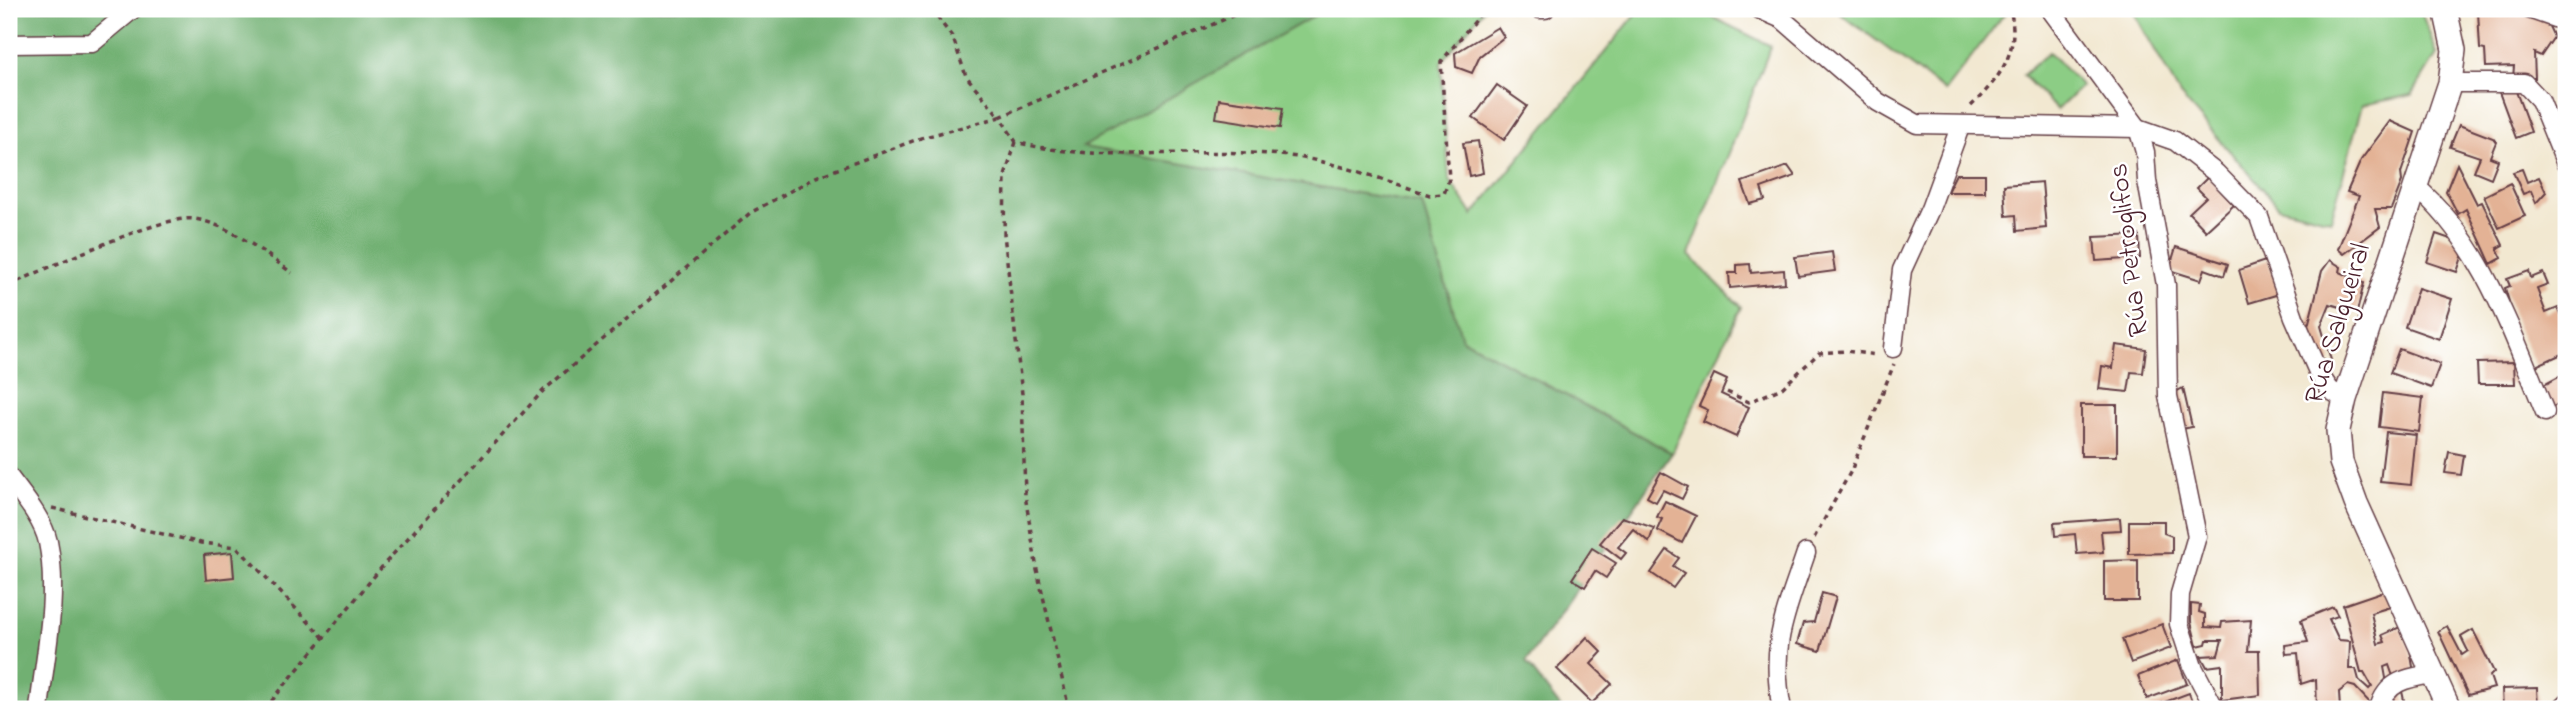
<svg xmlns="http://www.w3.org/2000/svg" width="2575" height="718" font-family="'Indie Flower',sans-serif">
	<rect width="100%" height="100%" fill="#fff"/>
	<filter id="ink" filterUnits="userSpaceOnUse"><feTurbulence type="fractalNoise" baseFrequency=".0143" numOctaves="2"/><feDisplacementMap in="SourceGraphic" scale="14" xChannelSelector="R" yChannelSelector="G"/><feConvolveMatrix kernelMatrix="1 2 1 2 8 2 1 2 1" color-interpolation-filters="sRGB"/></filter>
	<filter id="wash" filterUnits="userSpaceOnUse"><feTurbulence type="fractalNoise" baseFrequency=".00686" numOctaves="4" result="noise"/><feDisplacementMap in="SourceGraphic" scale="28" xChannelSelector="R" yChannelSelector="G"/><feGaussianBlur stdDeviation="1.57" result="paint"/><feColorMatrix in="noise" values="0 0 0 0 0 0 0 0 0 0 0 0 0 0 0 0 0 1.4 0 .05"/><feComposite in="paint" operator="in"/></filter>
	<g filter="url(#wash)">
		<rect width="100%" height="100%" fill="#f2e8d1"/>
		<!-- green -->
		<g fill="#8ccd85" stroke="#6b7658" stroke-width="2">
			<path d="M 1326,9 L 1484,9 L 1441,63 L 1449,179 L 1473,215 L 1640,9 L 1696,9 L 1771,46 L 1689,255 L 1741,307 L 1672,453 L 1462,339 L 1421,204 L 1082,147 Z"/>
			<path d="M 1834,9 L 2008,9 L 1945,91 Z"/>
			<path d="M 2132,9 L 2420,9 L 2437,54 L 2412,95 L 2362,105 L 2331,220 L 2279,207 L 2180,95 Z"/>
			<path d="M 2049,52 L 2082,86 L 2057,110 L 2023,75 Z"/>
		</g>
		<!-- forest -->
		<path fill="#71b072" stroke="#5e684e" stroke-width="2" d="M 9,9 L 1326,9 L 1083,147 L 1422,204 L 1462,339 L 1672,453 L 1526,662 L 1562,709 L 9,709 Z"/>
		<g id="blocks">
			<!-- building -->
			<g fill="#e3b295">
				<path d="M 2512,10 L 2545,18 L 2554,37 L 2541,56 L 2534,53 L 2535,78 L 2513,78 L 2514,66 L 2486,67 L 2485,50 L 2480,49 L 2478,11 Z"/>
				<path d="M 1498,27 L 1504,37 L 1480,56 L 1472,73 L 1456,67 L 1455,53 Z"/>
				<path d="M 1497,85 L 1527,106 L 1504,140 L 1473,118 Z"/>
				<path d="M 2514,86 L 2531,132 L 2516,138 L 2499,92 Z"/>
				<path d="M 1219,99 L 1283,108 L 1280,128 L 1216,118 Z"/>
				<path d="M 2390,121 L 2415,132 L 2401,173 L 2402,181 L 2391,209 L 2375,209 L 2380,227 L 2344,254 L 2338,249 L 2359,196 L 2347,192 L 2361,160 Z"/>
				<path d="M 2459,125 L 2493,138 L 2496,142 L 2490,157 L 2498,160 L 2491,178 L 2474,171 L 2480,157 L 2450,147 Z"/>
				<path d="M 1478,141 L 1483,173 L 1469,176 L 1463,143 Z"/>
				<path d="M 2457,164 L 2477,204 L 2482,202 L 2503,245 L 2497,248 L 2502,258 L 2491,264 L 2466,209 L 2458,214 L 2446,191 Z"/>
				<path d="M 1788,166 L 1795,176 L 1761,188 L 1765,200 L 1750,204 L 1742,182 Z"/>
				<path d="M 2522,169 L 2527,182 L 2539,177 L 2546,192 L 2536,203 L 2531,191 L 2523,194 L 2513,172 Z"/>
				<path d="M 1956,174 L 1985,174 L 1985,192 L 1947,192 Z"/>
				<path d="M 2208,177 L 2234,205 L 2206,231 L 2189,213 L 2206,197 L 2197,188 Z"/>
				<path d="M 2042,182 L 2046,228 L 2017,231 L 2016,215 L 2006,216 L 2004,185 Z"/>
				<path d="M 2510,183 L 2525,216 L 2499,228 L 2484,196 Z"/>
				<path d="M 2436,234 L 2459,242 L 2464,251 L 2457,272 L 2427,262 Z"/>
				<path d="M 2139,235 L 2140,258 L 2096,261 L 2094,237 Z"/>
				<path d="M 2176,247 L 2228,264 L 2224,276 L 2205,269 L 2201,280 L 2169,270 Z"/>
				<path d="M 1832,252 L 1835,271 L 1798,276 L 1795,257 Z"/>
				<path d="M 2268,260 L 2279,294 L 2249,303 L 2239,270 Z"/>
				<path d="M 2330,260 L 2341,267 L 2340,272 L 2364,283 L 2357,312 L 2330,304 L 2321,326 L 2331,360 L 2323,366 L 2308,326 L 2322,271 Z"/>
				<path d="M 1750,264 L 1751,273 L 1784,270 L 1785,283 L 1730,288 L 1729,273 L 1737,273 L 1737,265 Z"/>
				<path d="M 2529,271 L 2531,278 L 2543,273 L 2548,285 L 2537,289 L 2546,313 L 2558,308 L 2566,325 L 2566,352 L 2536,366 L 2516,325 L 2505,288 L 2510,286 L 2507,279 Z"/>
				<path d="M 2418,288 L 2452,299 L 2439,339 L 2405,327 Z"/>
				<path d="M 2116,345 L 2146,349 L 2143,373 L 2131,372 L 2128,392 L 2099,389 L 2102,366 L 2113,368 Z"/>
				<path d="M 2399,349 L 2440,364 L 2431,388 L 2390,373 Z"/>
				<path d="M 2514,362 L 2515,384 L 2478,384 L 2477,363 Z"/>
				<path d="M 2566,373 L 2566,401 L 2553,407 L 2542,386 Z"/>
				<path d="M 1714,374 L 1727,380 L 1721,394 L 1749,407 L 1736,437 L 1703,422 L 1708,410 L 1699,406 Z"/>
				<path d="M 2183,388 L 2192,427 L 2182,429 L 2174,393 Z"/>
				<path d="M 2383,393 L 2423,398 L 2419,432 L 2379,427 Z"/>
				<rect x="2081" y="405" width="36" height="51"/>
				<path d="M 2386,432 L 2416,435 L 2411,485 L 2380,482 Z"/>
				<path d="M 2449,452 L 2464,455 L 2461,475 L 2445,473 Z"/>
				<path d="M 1661,472 L 1688,487 L 1682,499 L 1663,490 L 1656,502 L 1647,497 Z"/>
				<path d="M 1665,501 L 1696,516 L 1682,543 L 1657,530 L 1662,519 L 1657,517 Z"/>
				<path d="M 1622,517 L 1654,528 L 1649,542 L 1633,529 L 1618,547 L 1626,553 L 1621,559 L 1600,543 Z"/>
				<path d="M 2120,518 L 2121,530 L 2101,531 L 2103,552 L 2077,554 L 2075,534 L 2055,536 L 2054,523 Z"/>
				<path d="M 2129,521 L 2164,521 L 2164,533 L 2172,536 L 2172,553 L 2129,554 Z"/>
				<path d="M 1592,548 L 1616,563 L 1606,578 L 1595,571 L 1585,587 L 1572,579 Z"/>
				<path d="M 1667,550 L 1679,558 L 1673,566 L 1684,573 L 1673,588 L 1651,573 Z"/>
				<path d="M 232,552 L 234,577 L 206,580 L 204,555 Z"/>
				<path d="M 2138,560 L 2138,601 L 2104,601 L 2104,561 Z"/>
				<path d="M 2384,591 L 2390,607 L 2371,613 L 2378,644 L 2385,642 L 2382,635 L 2400,627 L 2410,649 L 2414,673 L 2394,679 L 2389,665 L 2384,667 L 2386,678 L 2383,691 L 2372,705 L 2355,687 L 2348,685 L 2339,692 L 2340,709 L 2317,709 L 2316,679 L 2301,684 L 2298,653 L 2286,654 L 2285,645 L 2308,642 L 2301,620 L 2333,607 L 2338,616 L 2329,619 L 2339,640 L 2350,641 L 2349,669 L 2356,669 L 2359,680 L 2369,689 L 2372,686 L 2364,672 L 2361,672 L 2343,605 Z"/>
				<path d="M 1822,593 L 1836,597 L 1820,651 L 1797,644 L 1803,623 L 1814,622 Z"/>
				<path d="M 2191,604 L 2200,605 L 2199,612 L 2205,614 L 2205,627 L 2221,628 L 2222,622 L 2251,620 L 2248,651 L 2259,651 L 2260,695 L 2222,700 L 2222,665 L 2207,667 L 2201,656 L 2218,655 L 2222,640 L 2207,640 L 2206,644 L 2197,646 L 2191,622 Z"/>
				<path d="M 2162,624 L 2171,648 L 2131,663 L 2122,639 Z"/>
				<path d="M 2447,626 L 2462,655 L 2468,651 L 2461,637 L 2473,630 L 2494,672 L 2490,676 L 2494,688 L 2468,695 L 2438,631 Z"/>
				<path d="M 1587,637 L 1602,652 L 1591,664 L 1612,684 L 1592,703 L 1557,669 Z"/>
				<path d="M 2178,660 L 2187,684 L 2147,699 L 2138,676 Z"/>
				<path d="M 2401,687 L 2406,709 L 2387,709 L 2386,700 Z"/>
				<path d="M 2537,688 L 2538,709 L 2503,709 L 2502,689 Z"/>
				<path d="M 2189,693 L 2195,709 L 2146,709 Z"/>
			</g>
		</g>
	</g>
	<g filter="url(#ink)">
		<use href="#blocks" fill-opacity="0" stroke="#633d44" stroke-width="2"/>
		<g fill="none" stroke-linecap="round" stroke-linejoin="round">
			<!-- service casing -->
			<g stroke="#633d44" stroke-width="12">
				<path id="service" d="M 2554,709 L 2566,698"/>
			</g>
			<!-- minor casing -->
			<g stroke="#633d44" stroke-width="21">
				<g id="minor">
					<path d="M 1540,9 L 1545,9"/>
					<path d="M 1759,9 L 1782,19 L 1878,102 L 1917,124 L 2138,128 L 2175,141 L 2216,173 L 2259,217 L 2294,317 L 2319,374 L 2330,390 L 2345,399"/>
					<path d="M 2050,9 L 2138,128 L 2145,152 L 2147,181 L 2166,285 L 2168,396 L 2197,536 L 2180,594 L 2179,624 L 2193,667 L 2215,709"/>
					<path d="M 2529,9 L 2566,22"/>
					<path d="M 9,44 L 92,43 L 133,9"/>
					<path d="M 2450,83 L 2524,83 L 2540,100 L 2566,164"/>
					<path d="M 2415,186 C 2482,242 2512,333 2545,412"/>
					<path d="M 1893,348 L 1902,270 L 1930,209 L 1960,127"/>
					<path d="M 9,477 C 23,496 43,519 48,542 C 59,596 45,655 39,709"/>
					<path d="M 1782,709 C 1769,644 1786,613 1806,553"/>
					<path d="M 2379,709 C 2386,681 2407,678 2433,674"/>
				</g>
			</g>
			<!-- tertiary casing -->
			<g stroke="#633d44" stroke-width="26">
				<path id="tertiary" d="M 2445,9 L 2454,50 L 2450,83 L 2345,399 L 2338,430 L 2341,462 L 2356,503 L 2449,709"/>
			</g>
			<!-- path -->
			<g stroke="#633d44" stroke-width="3.5" stroke-dasharray="5 5" stroke-linecap="butt">
				<path d="M 931,9 L 953,38 L 966,76 L 1000,117 L 1248,9"/>
				<path d="M 1971,106 C 2000,78 2021,51 2010,9"/>
				<path d="M 1016,142 L 1005,176 L 1004,234 L 1022,394 L 1025,495 L 1037,570 L 1069,709"/>
				<path d="M 9,285 C 45,270 161,214 194,219 C 227,223 266,254 292,273"/>
				<path d="M 1727,392 L 1749,402 L 1782,388 L 1819,353 L 1845,351 L 1877,355"/>
				<path d="M 52,508 L 201,543 L 237,547 L 323,637"/>
				<path d="M 1814,538 L 1851,471 L 1894,364"/>
				<path d="M 265,709 L 386,562 L 543,391 L 750,213 L 816,177 L 921,138 L 1000,117 L 1016,142 C 1107,166 1204,144 1297,157 C 1342,164 1387,181 1430,195 L 1444,194 L 1449,179 L 1441,62 L 1484,9"/>
			</g>
			<!-- service -->
			<use href="#service" stroke="#fff" stroke-width="9"/>
			<!-- minor -->
			<use href="#minor" stroke="#fff" stroke-width="18"/>
			<!-- tertiary -->
			<use href="#tertiary" stroke="#fff" stroke-width="23"/>
		</g>
	</g>
	<g text-anchor="middle" dominant-baseline="central" stroke-width="5" stroke-linejoin="round" paint-order="stroke">
		<!-- street labels -->
		<g font-size="28" fill="#4a1f2b" stroke="#fff">
			<text transform="translate(2130 250) rotate(-97)">Rúa Petroglifos</text>
			<text transform="translate(2339 324) rotate(-73)">Rúa Salgueiral</text>
		</g>
	</g>
	<!-- margin -->
	<rect width="2575" height="718" fill="none" stroke="#fff" stroke-width="35"/>
</svg>
